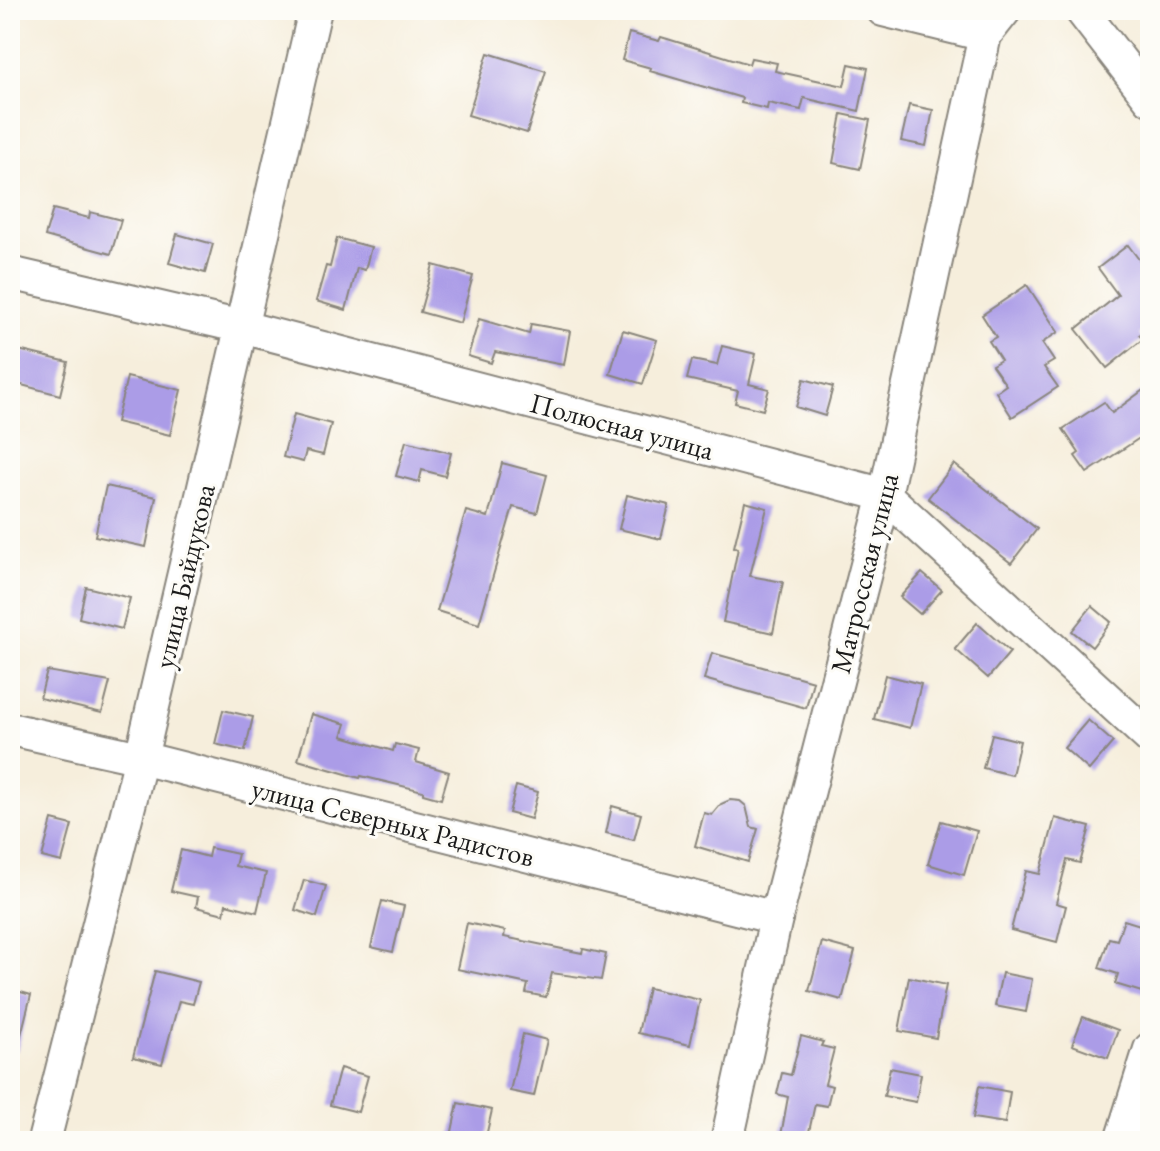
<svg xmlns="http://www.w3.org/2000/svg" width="1160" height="1151" font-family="'EB Garamond',serif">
	<rect width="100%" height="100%" fill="#fdfcf7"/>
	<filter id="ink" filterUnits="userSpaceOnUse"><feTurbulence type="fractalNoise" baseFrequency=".0125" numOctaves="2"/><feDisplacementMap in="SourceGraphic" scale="16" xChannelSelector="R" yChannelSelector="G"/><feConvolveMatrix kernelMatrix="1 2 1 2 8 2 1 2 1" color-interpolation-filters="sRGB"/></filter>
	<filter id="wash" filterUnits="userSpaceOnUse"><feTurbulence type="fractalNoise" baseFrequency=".006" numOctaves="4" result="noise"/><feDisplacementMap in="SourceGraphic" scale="32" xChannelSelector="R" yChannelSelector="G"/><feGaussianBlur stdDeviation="1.8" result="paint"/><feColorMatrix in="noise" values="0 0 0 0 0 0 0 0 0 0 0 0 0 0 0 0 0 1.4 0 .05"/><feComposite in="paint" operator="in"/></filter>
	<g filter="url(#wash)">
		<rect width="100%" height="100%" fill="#f6eedc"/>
		<g id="blocks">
			<!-- building -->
			<g fill="#ab9ce7">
				<path d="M 629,33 L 659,41 L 661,37 L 749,64 L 751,58 L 777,63 L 775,71 L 844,86 L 849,64 L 868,68 L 859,111 L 804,98 L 801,110 L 768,103 L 767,109 L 741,103 L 742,98 L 650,71 L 651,68 L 622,60 Z"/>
				<path d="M 488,53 L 546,71 L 527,133 L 468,115 Z"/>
				<path d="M 909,105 L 933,110 L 926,146 L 901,141 Z"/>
				<path d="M 842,114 L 870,120 L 860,169 L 833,163 Z"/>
				<path d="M 53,209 L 89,218 L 90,212 L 121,220 L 111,254 L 45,236 Z"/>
				<path d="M 177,234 L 213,244 L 205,273 L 169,263 Z"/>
				<path d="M 337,238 L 371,247 L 365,270 L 357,268 L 346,310 L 316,301 L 326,266 L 330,267 Z"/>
				<path d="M 1128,245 L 1150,274 L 1150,327 L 1139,335 L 1143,339 L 1107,368 L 1076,329 L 1118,295 L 1098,268 Z"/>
				<path d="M 433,265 L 473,276 L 460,323 L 420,312 Z"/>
				<path d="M 1027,285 L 1058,332 L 1042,343 L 1054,361 L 1044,367 L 1058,387 L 1012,417 L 996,392 L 1006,385 L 992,365 L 1001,360 L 989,341 L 996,337 L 982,315 Z"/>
				<path d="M 479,319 L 529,334 L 531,324 L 570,331 L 564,365 L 495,352 L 491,363 L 468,356 Z"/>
				<path d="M 623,330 L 657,340 L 643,384 L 610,374 Z"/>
				<path d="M 722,346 L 756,354 L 749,384 L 769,389 L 763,410 L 735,403 L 738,391 L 687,379 L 692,360 L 717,365 Z"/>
				<path d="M 10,348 L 68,362 L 60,395 L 10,382 Z"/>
				<path d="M 127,377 L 181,390 L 170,435 L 116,422 Z"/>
				<path d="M 804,379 L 833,387 L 825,416 L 796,407 Z"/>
				<path d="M 1150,385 L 1150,431 L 1087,473 L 1075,456 L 1079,453 L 1063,429 L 1104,402 L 1112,413 Z"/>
				<path d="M 294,414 L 331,424 L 323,455 L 306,451 L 303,462 L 283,457 Z"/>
				<path d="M 406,441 L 451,453 L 445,476 L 422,470 L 419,482 L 396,476 Z"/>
				<path d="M 502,463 L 547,475 L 537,513 L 513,507 L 479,624 L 437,611 L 466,511 L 488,517 Z"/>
				<path d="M 954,464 L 1037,529 L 1011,563 L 928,498 Z"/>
				<path d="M 106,486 L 156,497 L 146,547 L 95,536 Z"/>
				<path d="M 627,495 L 669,505 L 661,539 L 619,529 Z"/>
				<path d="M 745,502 L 767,508 L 750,576 L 783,582 L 773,633 L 723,622 L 738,548 L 734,547 Z"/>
				<path d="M 922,573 L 942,590 L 920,614 L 900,597 Z"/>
				<path d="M 86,587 L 130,598 L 122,629 L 79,618 Z"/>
				<path d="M 1092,606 L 1111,622 L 1092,647 L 1072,631 Z"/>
				<path d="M 977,623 L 1010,652 L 988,678 L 955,649 Z"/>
				<path d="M 712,653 L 813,681 L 806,708 L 704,679 Z"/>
				<path d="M 47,671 L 110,682 L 102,713 L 40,698 Z"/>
				<path d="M 885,675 L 921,684 L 910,728 L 874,719 Z"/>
				<path d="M 223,710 L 253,717 L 245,751 L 215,744 Z"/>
				<path d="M 311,714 L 346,724 L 342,736 L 393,751 L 395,744 L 419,750 L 416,762 L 449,772 L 441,799 L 423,794 L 423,791 L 361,776 L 360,778 L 298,760 Z"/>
				<path d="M 1088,720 L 1113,742 L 1089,770 L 1064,748 Z"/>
				<path d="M 992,734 L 1020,741 L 1012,775 L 983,768 Z"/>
				<path d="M 516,786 L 538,792 L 531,819 L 509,813 Z"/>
				<path d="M 730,800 L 740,801 L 746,806 L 751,827 L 758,829 L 748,862 L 695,846 L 704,813 L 712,815 L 721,804 Z"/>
				<path d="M 612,806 L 641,814 L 634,840 L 606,833 Z"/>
				<path d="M 1055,818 L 1090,827 L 1080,863 L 1067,860 L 1056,903 L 1066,906 L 1057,942 L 1011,930 L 1026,871 L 1040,874 Z"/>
				<path d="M 52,820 L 72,825 L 62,862 L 42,857 Z"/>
				<path d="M 941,821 L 977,831 L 964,875 L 928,864 Z"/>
				<path d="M 210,848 L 238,854 L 235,866 L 266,873 L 257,912 L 226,904 L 224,914 L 196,907 L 198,897 L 171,891 L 181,850 L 208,857 Z"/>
				<path d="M 304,880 L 326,886 L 317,917 L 295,910 Z"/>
				<path d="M 382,901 L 404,906 L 393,952 L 371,947 Z"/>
				<path d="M 1124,920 L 1150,928 L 1150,977 L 1145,993 L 1115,984 L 1118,974 L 1099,968 L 1109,938 L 1117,940 Z"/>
				<path d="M 467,923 L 505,931 L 504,937 L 582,953 L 583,949 L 606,954 L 601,980 L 552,973 L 546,997 L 526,993 L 528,984 L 457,969 Z"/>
				<path d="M 822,942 L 855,951 L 842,1000 L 809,991 Z"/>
				<path d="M 155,971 L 199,982 L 193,1004 L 179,1001 L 162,1064 L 133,1057 Z"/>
				<path d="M 1002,973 L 1032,979 L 1026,1012 L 995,1006 Z"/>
				<path d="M 909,977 L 946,985 L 936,1038 L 899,1031 Z"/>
				<path d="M 648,988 L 700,1000 L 690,1045 L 638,1033 Z"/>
				<path d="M 10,989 L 31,995 L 17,1051 L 10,1050 Z"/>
				<path d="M 1083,1017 L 1118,1030 L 1108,1058 L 1072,1045 Z"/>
				<path d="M 523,1034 L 547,1040 L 534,1096 L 510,1091 Z"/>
				<path d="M 801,1036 L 823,1042 L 821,1046 L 834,1049 L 825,1084 L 832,1086 L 827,1106 L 815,1104 L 807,1141 L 780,1141 L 788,1097 L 777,1094 L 782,1073 L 791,1075 Z"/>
				<path d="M 340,1068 L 368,1076 L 358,1112 L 330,1105 Z"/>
				<path d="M 890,1068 L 921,1074 L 916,1102 L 884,1096 Z"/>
				<path d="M 979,1086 L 1010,1092 L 1005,1123 L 973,1118 Z"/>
				<path d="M 458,1103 L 492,1110 L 485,1141 L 450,1141 Z"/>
			</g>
		</g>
	</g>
	<g filter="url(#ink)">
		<use href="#blocks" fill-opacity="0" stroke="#89857c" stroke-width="2"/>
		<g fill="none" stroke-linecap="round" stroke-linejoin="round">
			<!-- minor casing -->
			<g stroke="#89857c" stroke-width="36">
				<g id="minor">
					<path d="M 883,10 L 985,35"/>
					<path d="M 1081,10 L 1150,99"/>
					<path d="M 10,273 L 242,327 L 885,495 L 1150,738"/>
					<path d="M 10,729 L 141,758 L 776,918"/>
					<path d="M 44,1141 L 141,758 L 315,10"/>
					<path d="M 727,1141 L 776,918 L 885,495 L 985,35 L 1005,10"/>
					<path d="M 1121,1141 L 1150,1049"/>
				</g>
			</g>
			<!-- minor -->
			<use href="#minor" stroke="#fff" stroke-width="32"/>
		</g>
	</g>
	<g text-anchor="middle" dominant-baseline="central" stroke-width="6" stroke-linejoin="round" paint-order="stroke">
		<!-- street labels -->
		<g font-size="28" fill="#1c1c1c" stroke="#fdfcf7">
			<text transform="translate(622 426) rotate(15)">Полюсная улица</text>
			<text transform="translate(864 573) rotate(-76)">Матросская улица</text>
			<text transform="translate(184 576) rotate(-77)">улица Байдукова</text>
			<text transform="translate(393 822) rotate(14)">улица Северных Радистов</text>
		</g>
	</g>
	<!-- margin -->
	<rect width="1160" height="1151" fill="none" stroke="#fdfcf7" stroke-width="40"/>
</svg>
